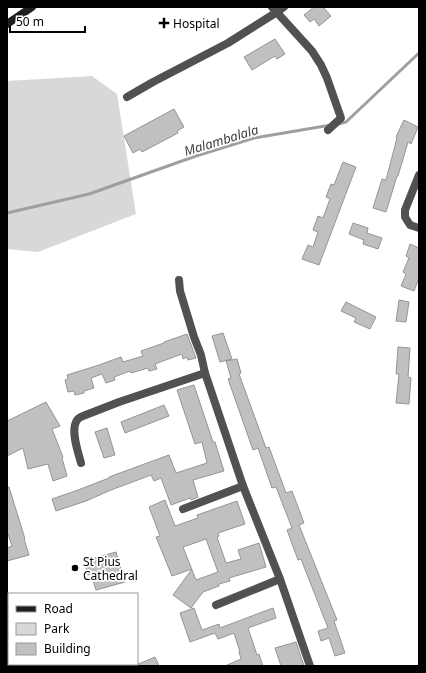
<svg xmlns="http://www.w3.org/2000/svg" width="426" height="673" font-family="'Noto Sans',sans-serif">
	<rect width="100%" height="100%" fill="#fff"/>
	<!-- green -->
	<path fill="#d8d8d8" d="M 92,76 L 117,94 L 136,214 L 38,252 L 7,249 L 7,81 Z"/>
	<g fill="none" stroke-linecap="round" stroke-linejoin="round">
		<!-- stream -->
		<g stroke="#9f9f9f" stroke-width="3">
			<path d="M 338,124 L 346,122 L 419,53"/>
			<path d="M 7,213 L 89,194 L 196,156 L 254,138 L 331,125"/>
		</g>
	</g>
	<!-- building -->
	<g fill="#c0c0c0" stroke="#959595" fill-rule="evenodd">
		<path d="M 314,7 L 323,7 L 331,16 L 319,26 L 314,19 L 310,22 L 304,15 Z"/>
		<path d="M 275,39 L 285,54 L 277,59 L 275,56 L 252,70 L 244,57 Z"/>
		<path d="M 174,109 L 184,127 L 177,131 L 178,133 L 142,152 L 140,149 L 133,153 L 124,136 Z"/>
		<path d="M 404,120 L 418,127 L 411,144 L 408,142 L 398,176 L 397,176 L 386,212 L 373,208 L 382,179 L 386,180 L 397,138 L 396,137 Z"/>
		<path d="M 343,162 L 356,167 L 319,265 L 302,259 L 308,245 L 313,247 L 318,232 L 313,230 L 318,216 L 323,218 L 330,199 L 326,197 L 331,184 L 334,185 Z"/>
		<path d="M 353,223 L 368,228 L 367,233 L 382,238 L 378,249 L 363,244 L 364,240 L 349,234 Z"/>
		<path d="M 410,244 L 419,248 L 419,278 L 414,291 L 401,286 L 406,274 L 403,272 L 409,258 L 406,256 Z"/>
		<path d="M 399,300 L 409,302 L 406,322 L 396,321 Z"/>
		<path d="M 346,302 L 376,317 L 370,329 L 354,322 L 356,318 L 341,311 Z"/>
		<path d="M 223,333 L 232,359 L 220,362 L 212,336 Z"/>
		<path d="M 187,334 L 196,358 L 188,360 L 187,357 L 183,359 L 182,354 L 155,364 L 157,369 L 149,371 L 148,368 L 131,373 L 130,371 L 114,377 L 115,380 L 106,383 L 102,374 L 91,378 L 94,388 L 84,391 L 84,393 L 75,395 L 74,391 L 68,392 L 65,380 L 68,379 L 67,375 L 96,366 L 121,357 L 123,362 L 143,356 L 141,351 L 164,343 L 164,342 Z"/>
		<path d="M 398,347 L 410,348 L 408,377 L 411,378 L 409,404 L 396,403 L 399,374 L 396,374 Z"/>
		<path d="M 237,359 L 241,373 L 239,374 L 266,448 L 269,447 L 286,493 L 292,491 L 304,523 L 299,525 L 337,620 L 334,621 L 345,653 L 335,656 L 329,638 L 321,641 L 318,631 L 328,628 L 301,559 L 298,560 L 287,530 L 292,528 L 276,487 L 272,488 L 258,448 L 253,450 L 228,379 L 231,378 L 226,361 Z"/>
		<path d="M 194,385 L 213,442 L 215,442 L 224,471 L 193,480 L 198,497 L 191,500 L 190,498 L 171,505 L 161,478 L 154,481 L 151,475 L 111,490 L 86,501 L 56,511 L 52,499 L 78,490 L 109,478 L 109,477 L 169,455 L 176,473 L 207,463 L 202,442 L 195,444 L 177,390 Z"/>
		<path d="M 46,402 L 60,426 L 52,429 L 63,457 L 62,458 L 67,476 L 53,481 L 48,464 L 28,469 L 23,448 L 7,456 L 7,421 Z"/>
		<path d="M 164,405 L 169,416 L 125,433 L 121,422 Z"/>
		<path d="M 107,428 L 115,455 L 104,458 L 95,432 Z"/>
		<path d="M 7,487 L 9,487 L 25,539 L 24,539 L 29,555 L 7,561 L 7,548 L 12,546 L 7,531 Z"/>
		<path d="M 165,500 L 175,526 L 198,518 L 197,515 L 237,501 L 245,524 L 218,533 L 219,536 L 217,537 L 226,563 L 241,559 L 238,550 L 259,543 L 266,567 L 229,578 L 230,581 L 219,584 L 219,586 L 203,592 L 191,608 L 173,595 L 192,569 L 172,576 L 156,537 L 160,536 L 149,507 ZM 206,539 L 218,572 L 196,580 L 183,547 Z"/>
		<path d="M 116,552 L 125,582 L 96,590 L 91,574 L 88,575 L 84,561 Z"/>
		<path d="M 194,608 L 202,630 L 219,624 L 220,628 L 273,608 L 276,618 L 248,628 L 257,655 L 259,654 L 263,666 L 225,666 L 241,659 L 239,652 L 240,652 L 234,633 L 218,639 L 215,633 L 190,642 L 180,613 Z"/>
		<path d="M 296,642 L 304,666 L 281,666 L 275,648 Z"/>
		<path d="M 155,657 L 159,666 L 134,666 Z"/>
	</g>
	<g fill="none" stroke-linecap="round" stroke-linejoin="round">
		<!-- street -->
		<g stroke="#515151" stroke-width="8">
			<path d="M 272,7 L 312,51 L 321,65 L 327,78 L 341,118 L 328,130"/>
			<path d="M 127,97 L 153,82 L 228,43 L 277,12 L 284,7"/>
			<path d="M 419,175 L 405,210 L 405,217 L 410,225 L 419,228"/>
			<path d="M 179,280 L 180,291 L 194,337 L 201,355 L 205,373 L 243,486 L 280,579 L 310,666"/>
			<path d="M 81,463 C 78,452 71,432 76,422 C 77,419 80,417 83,416 L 119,402 L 205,373"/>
			<path d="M 183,509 L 243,486"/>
			<path d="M 216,605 L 280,579"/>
		</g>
		<!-- secondary -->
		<path stroke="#1e1e1e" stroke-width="8" d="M 7,24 L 32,7"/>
	</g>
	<!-- markers -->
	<g fill="#000" stroke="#fff" stroke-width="1.5">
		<path d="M162 17h4v4h4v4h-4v4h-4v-4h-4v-4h4z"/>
		<circle cx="75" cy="568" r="4"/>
	</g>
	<g text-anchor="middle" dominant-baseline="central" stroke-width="3.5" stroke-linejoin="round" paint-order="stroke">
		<!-- poi labels -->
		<g font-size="12" fill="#000" stroke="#fff" text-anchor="start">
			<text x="173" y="23">Hospital</text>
			<text x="83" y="561">St Pius<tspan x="83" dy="14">Cathedral</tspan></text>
		</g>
		<!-- water labels -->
		<g font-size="13" font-style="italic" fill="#404040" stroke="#fff">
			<text transform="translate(221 140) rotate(-17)">Malambalala</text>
		</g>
	</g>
	<!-- border -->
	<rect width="426" height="673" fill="none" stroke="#000000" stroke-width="16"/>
	<!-- legend -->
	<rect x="8" y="593" width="130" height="72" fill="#ffffff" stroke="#999999"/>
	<rect x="16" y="606" width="20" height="6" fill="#1e1e1e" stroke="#999999"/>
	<text x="44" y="613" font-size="12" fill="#000000">Road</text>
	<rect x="16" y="623" width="20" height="12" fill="#d8d8d8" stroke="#999999"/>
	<text x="44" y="633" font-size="12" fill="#000000">Park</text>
	<rect x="16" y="643" width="20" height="12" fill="#c0c0c0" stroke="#999999"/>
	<text x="44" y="653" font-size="12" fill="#000000">Building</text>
	<!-- scale -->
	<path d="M10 26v6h75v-6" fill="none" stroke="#000000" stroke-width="2"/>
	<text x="16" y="26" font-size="12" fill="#000000" stroke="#ffffff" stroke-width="3" paint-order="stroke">50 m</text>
</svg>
